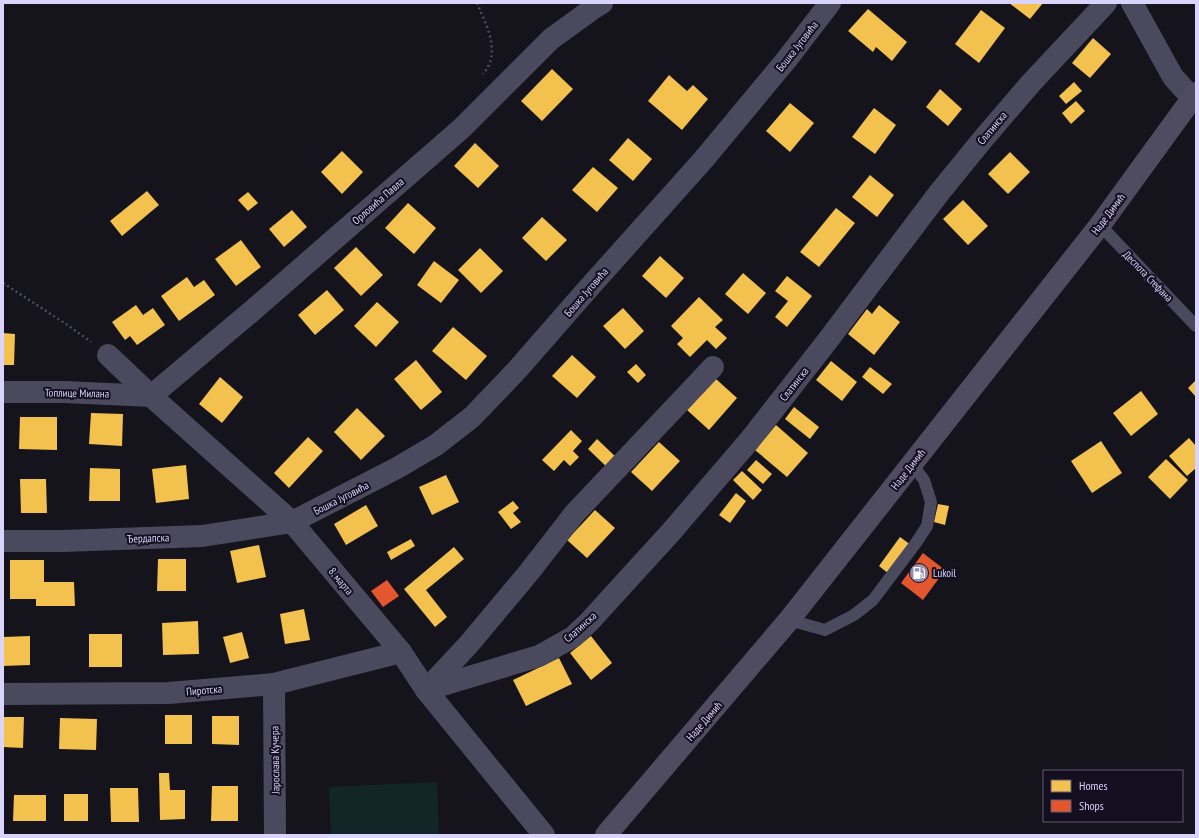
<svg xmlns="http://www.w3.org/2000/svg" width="1199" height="838" font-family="'PT Sans Narrow',sans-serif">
	<rect width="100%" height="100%" fill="#15131c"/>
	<!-- green -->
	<path fill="#132627" d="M 437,782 L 439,835 L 331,835 L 329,787 Z"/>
	<!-- homes -->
	<g fill="#f2c14e">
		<path d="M 1009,3 L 1043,3 L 1030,19 Z"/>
		<path d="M 868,9 L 907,42 L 892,61 L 876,47 L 873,52 L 848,31 Z"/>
		<path d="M 981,10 L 1005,28 L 979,63 L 955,44 Z"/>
		<path d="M 1093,38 L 1111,54 L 1090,78 L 1072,63 Z"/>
		<path d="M 552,69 L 573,89 L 542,121 L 521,101 Z"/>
		<path d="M 669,75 L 687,91 L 693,85 L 708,99 L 682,130 L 648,101 Z"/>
		<path d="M 1074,82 L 1082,91 L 1066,104 L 1059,96 Z"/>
		<path d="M 940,89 L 962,109 L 948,126 L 926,107 Z"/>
		<path d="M 1076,101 L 1085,111 L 1071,124 L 1062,113 Z"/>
		<path d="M 790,103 L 814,123 L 790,152 L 766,131 Z"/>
		<path d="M 874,108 L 896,125 L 875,154 L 852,137 Z"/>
		<path d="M 628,138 L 652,159 L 633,181 L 609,160 Z"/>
		<path d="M 475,143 L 499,166 L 478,188 L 454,166 Z"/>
		<path d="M 342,151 L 363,172 L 342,194 L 321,172 Z"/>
		<path d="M 1010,152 L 1030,172 L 1008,194 L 988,174 Z"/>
		<path d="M 593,167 L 618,188 L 597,212 L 572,190 Z"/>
		<path d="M 870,175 L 894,195 L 877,217 L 852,197 Z"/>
		<path d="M 147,191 L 159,205 L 122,236 L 110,221 Z"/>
		<path d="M 248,192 L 258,203 L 248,211 L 238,200 Z"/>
		<path d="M 963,200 L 988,226 L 968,245 L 943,219 Z"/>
		<path d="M 408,203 L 436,228 L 414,254 L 385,228 Z"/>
		<path d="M 836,208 L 855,223 L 819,267 L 800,252 Z"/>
		<path d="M 292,210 L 307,227 L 284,247 L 269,229 Z"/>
		<path d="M 542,217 L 567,240 L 546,261 L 522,238 Z"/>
		<path d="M 241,240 L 261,267 L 236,286 L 215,259 Z"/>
		<path d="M 356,247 L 383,275 L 361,296 L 334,268 Z"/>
		<path d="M 480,248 L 503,271 L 481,293 L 458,270 Z"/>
		<path d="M 660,256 L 684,278 L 666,298 L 642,276 Z"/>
		<path d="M 434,261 L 459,280 L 441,303 L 417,285 Z"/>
		<path d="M 743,273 L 766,293 L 748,314 L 725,294 Z"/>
		<path d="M 787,276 L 812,296 L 787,327 L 775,317 L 788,301 L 775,291 Z"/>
		<path d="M 187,277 L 194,287 L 204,280 L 215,295 L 179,321 L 161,296 Z"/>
		<path d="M 327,290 L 344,310 L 315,335 L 298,315 Z"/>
		<path d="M 699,297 L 723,320 L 715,327 L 727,338 L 716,349 L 707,340 L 690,357 L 677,344 L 683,338 L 671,326 Z"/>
		<path d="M 377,302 L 399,322 L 376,347 L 354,326 Z"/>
		<path d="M 136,305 L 143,315 L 153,308 L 165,325 L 137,345 L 130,336 L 125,340 L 112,322 Z"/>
		<path d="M 879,305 L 900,322 L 874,355 L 848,334 L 867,309 L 872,314 Z"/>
		<path d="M 623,308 L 644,331 L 625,349 L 603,326 Z"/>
		<path d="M 453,327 L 487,356 L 466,380 L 432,351 Z"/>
		<path d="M 3,333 L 15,334 L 14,365 L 3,365 Z"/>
		<path d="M 572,355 L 596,377 L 577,398 L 552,376 Z"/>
		<path d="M 416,360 L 442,392 L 421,410 L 394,379 Z"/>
		<path d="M 831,361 L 857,382 L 842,401 L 816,380 Z"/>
		<path d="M 636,364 L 646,375 L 638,383 L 627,372 Z"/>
		<path d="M 870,367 L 892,384 L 883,394 L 862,377 Z"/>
		<path d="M 220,377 L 243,397 L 222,423 L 199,404 Z"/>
		<path d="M 716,379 L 737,398 L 709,430 L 687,410 Z"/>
		<path d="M 1196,380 L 1196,397 L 1188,388 Z"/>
		<path d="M 1141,391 L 1158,414 L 1131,436 L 1113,413 Z"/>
		<path d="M 794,407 L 819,427 L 810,439 L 785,419 Z"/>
		<path d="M 357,408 L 385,436 L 361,460 L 334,432 Z"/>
		<path d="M 91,413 L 123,414 L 122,446 L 89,444 Z"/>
		<path d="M 20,417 L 57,417 L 57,450 L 19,449 Z"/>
		<path d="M 776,425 L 808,453 L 787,477 L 755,450 Z"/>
		<path d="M 571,430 L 582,441 L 573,451 L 579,457 L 570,466 L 564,460 L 554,471 L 542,460 Z"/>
		<path d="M 308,437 L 323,451 L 289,488 L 274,473 Z"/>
		<path d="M 1189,438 L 1196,446 L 1196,468 L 1187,476 L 1169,456 Z"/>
		<path d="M 597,439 L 619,460 L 610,470 L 588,449 Z"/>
		<path d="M 1101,441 L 1122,473 L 1092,493 L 1071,461 Z"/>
		<path d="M 659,442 L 680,461 L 652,491 L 631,472 Z"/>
		<path d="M 1166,459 L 1188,480 L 1170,499 L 1148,477 Z"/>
		<path d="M 756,460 L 772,474 L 763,484 L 747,470 Z"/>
		<path d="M 186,465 L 189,499 L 156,503 L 152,469 Z"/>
		<path d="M 90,468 L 120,469 L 120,501 L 89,501 Z"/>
		<path d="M 742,471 L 762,490 L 753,500 L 733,480 Z"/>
		<path d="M 446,475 L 459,502 L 432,515 L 419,487 Z"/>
		<path d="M 20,479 L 46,479 L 47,513 L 21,513 Z"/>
		<path d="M 736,493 L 746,501 L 730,523 L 719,515 Z"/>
		<path d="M 513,501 L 519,508 L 513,513 L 521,522 L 511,529 L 498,512 Z"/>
		<path d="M 938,504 L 949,506 L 945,525 L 934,522 Z"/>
		<path d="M 366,505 L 378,526 L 346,545 L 334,524 Z"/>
		<path d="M 595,510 L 615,528 L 587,558 L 567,540 Z"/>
		<path d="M 900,537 L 911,545 L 889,574 L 879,566 Z"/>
		<path d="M 411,539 L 415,546 L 391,560 L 387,552 Z"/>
		<path d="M 259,545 L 266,577 L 237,583 L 230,551 Z"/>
		<path d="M 454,547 L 464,559 L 426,590 L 447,617 L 435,627 L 404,589 Z"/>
		<path d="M 158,559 L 186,559 L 186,591 L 157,591 Z"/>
		<path d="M 10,560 L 44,560 L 44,582 L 74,582 L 75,606 L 36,606 L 36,599 L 10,599 Z"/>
		<path d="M 304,609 L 310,640 L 285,644 L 280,614 Z"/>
		<path d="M 198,621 L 199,654 L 163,655 L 162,623 Z"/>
		<path d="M 242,632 L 249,658 L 230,663 L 223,637 Z"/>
		<rect x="89" y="634" width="33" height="33"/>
		<path d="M 30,636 L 30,665 L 3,666 L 3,637 Z"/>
		<path d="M 591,636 L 612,663 L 591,680 L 570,653 Z"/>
		<path d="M 559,658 L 572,684 L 526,706 L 513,680 Z"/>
		<rect x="165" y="715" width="27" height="29"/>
		<path d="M 212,716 L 239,716 L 239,745 L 212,744 Z"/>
		<path d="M 3,717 L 24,717 L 23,748 L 3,747 Z"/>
		<path d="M 60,718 L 97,719 L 96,750 L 59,749 Z"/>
		<path d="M 159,773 L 169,773 L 170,790 L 185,790 L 185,819 L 160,820 Z"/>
		<path d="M 212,786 L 238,786 L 238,821 L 211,821 Z"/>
		<path d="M 110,788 L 138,788 L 139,822 L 111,822 Z"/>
		<rect x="64" y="794" width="24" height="27"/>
		<path d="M 14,795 L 46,795 L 46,821 L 13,821 Z"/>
	</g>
	<!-- shops -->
	<g fill="#e4572e">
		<path d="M 923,553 L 945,570 L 923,600 L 901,583 Z"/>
		<path d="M 387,580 L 399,596 L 383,607 L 371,591 Z"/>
	</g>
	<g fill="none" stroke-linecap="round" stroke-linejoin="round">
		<!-- path -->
		<g stroke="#47505c" stroke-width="2.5" stroke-dasharray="2 3" stroke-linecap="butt">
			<path d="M 477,3 C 486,25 502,52 483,74"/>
			<path d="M 3,283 L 66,324 L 91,342"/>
		</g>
		<!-- service -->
		<g stroke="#4b495d" stroke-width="12">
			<path d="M 1100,225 L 1196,326"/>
			<path d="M 789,620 L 825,630 L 854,615 L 873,600 L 916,543 L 927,526 L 931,502 L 924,480 L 912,464"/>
		</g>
		<!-- minor -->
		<g stroke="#4b495d" stroke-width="22">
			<path d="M 1132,3 L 1173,77 L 1192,98"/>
			<path d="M 108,355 L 151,396 L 292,522 L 401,652 L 426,690 L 544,835"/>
			<path d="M 3,392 L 65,392 L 151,396 L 252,311 L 462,128 L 551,39 L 591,10 L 602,3"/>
			<path d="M 3,541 L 63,541 L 202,536 L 292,522 L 397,468 L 436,445 L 472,417 L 517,370 L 586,291 L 704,159 L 787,59 L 830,3"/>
			<path d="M 274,684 L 275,835"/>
			<path d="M 427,689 L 469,644 L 530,571 L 575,513 L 713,367"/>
			<path d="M 426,690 L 539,656 L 573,637 L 589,622 L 671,532 L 749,441 L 825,344 L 939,193 L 983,139 L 1031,83 L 1106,3"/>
			<path d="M 3,694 L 169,693 L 274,684 L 401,652"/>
		</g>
		<!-- secondary -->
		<path stroke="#4f4c62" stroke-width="22" d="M 606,835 L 789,620 L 1100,225 L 1196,93"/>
	</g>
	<!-- icons -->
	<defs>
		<g id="fuel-disc" transform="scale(1)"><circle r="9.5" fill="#9590ad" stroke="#130f20"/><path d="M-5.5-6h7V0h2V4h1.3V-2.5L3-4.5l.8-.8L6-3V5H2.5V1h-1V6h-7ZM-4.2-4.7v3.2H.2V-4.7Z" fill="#fff"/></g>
	</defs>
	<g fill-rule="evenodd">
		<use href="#fuel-disc" x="919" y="573"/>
	</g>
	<g text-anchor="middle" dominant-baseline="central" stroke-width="4" stroke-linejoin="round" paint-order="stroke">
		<!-- street labels -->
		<g font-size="11" fill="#dad3fb" stroke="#130f20">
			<text transform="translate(797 46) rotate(-52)">Бошка Југовића</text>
			<text transform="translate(992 128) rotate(-50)">Слатинска</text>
			<text transform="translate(378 201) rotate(-41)">Орловића Павла</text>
			<text transform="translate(1108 214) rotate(-53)">Наде Димић</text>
			<text transform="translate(1148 276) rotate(46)">Деспота Стефана</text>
			<text transform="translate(586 292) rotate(-49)">Бошка Југовића</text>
			<text transform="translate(794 384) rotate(-52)">Слатинска</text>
			<text transform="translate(77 393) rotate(1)">Топлице Милана</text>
			<text transform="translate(908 469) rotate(-52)">Наде Димић</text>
			<text transform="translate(341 498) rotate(-27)">Бошка Југовића</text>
			<text transform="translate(148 538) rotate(-2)">Ђердапска</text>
			<text transform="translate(341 581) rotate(50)">8. марта</text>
			<text transform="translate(580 627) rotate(-42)">Слатинска</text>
			<text transform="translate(204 690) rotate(-5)">Пиротска</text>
			<text transform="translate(704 721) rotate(-49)">Наде Димић</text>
			<text transform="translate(275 760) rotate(-91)">Јарослава Кучера</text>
		</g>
		<!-- poi labels -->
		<g font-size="11" fill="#dad3fb" stroke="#130f20" text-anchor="start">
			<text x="933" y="573">Lukoil</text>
		</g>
	</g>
	<!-- border -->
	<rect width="1199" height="838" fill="none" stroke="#dad3fb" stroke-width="8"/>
	<!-- legend -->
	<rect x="1043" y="770" width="140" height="52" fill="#130f20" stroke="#635d78"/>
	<rect x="1051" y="780" width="20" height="12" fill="#f2c14e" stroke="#635d78"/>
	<text x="1079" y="790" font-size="12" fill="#dad3fb">Homes</text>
	<rect x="1051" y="800" width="20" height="12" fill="#e4572e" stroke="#635d78"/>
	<text x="1079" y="810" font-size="12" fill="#dad3fb">Shops</text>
</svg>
